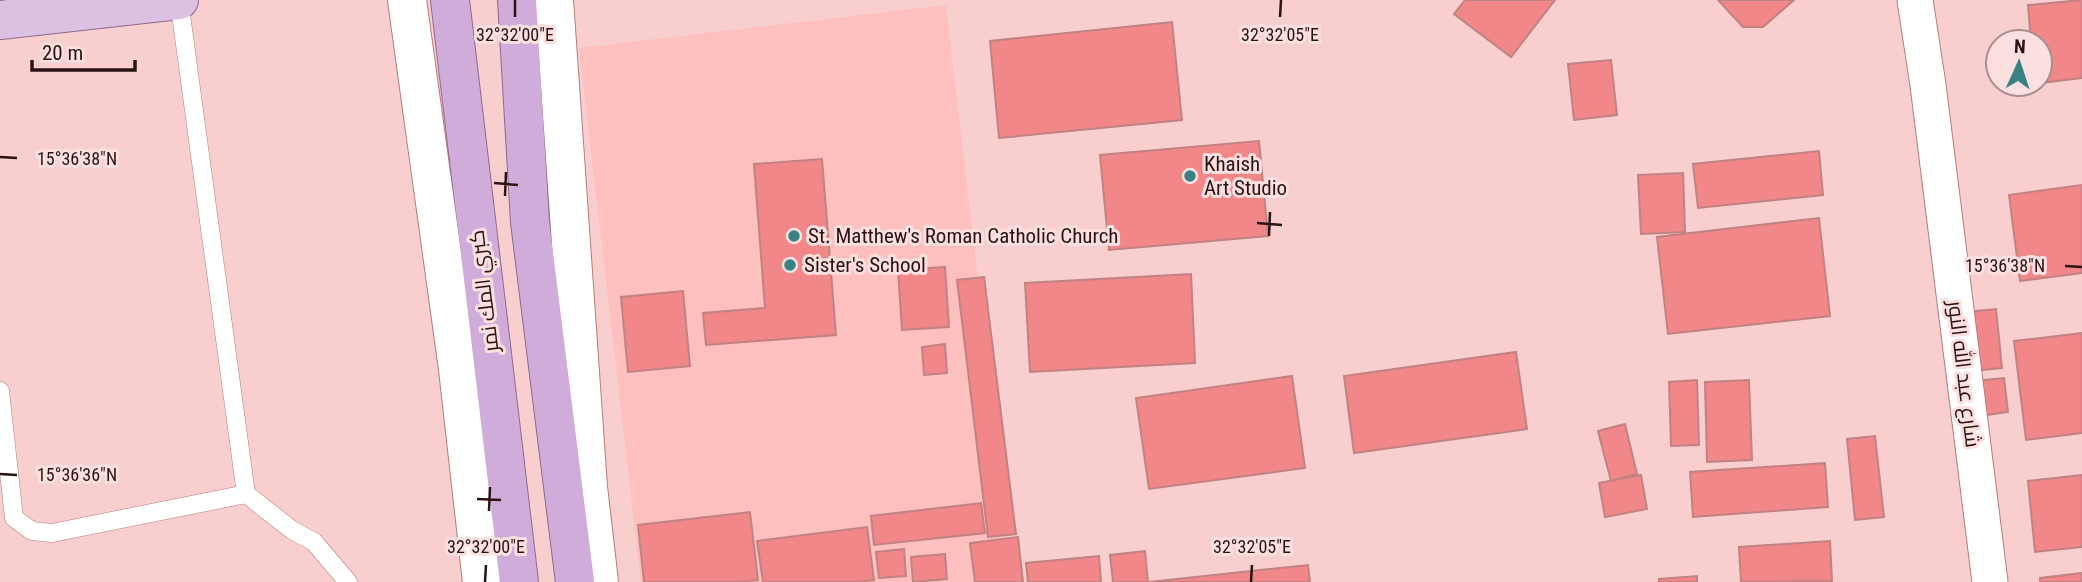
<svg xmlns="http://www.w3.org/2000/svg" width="2082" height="582" font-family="'Roboto Condensed',Cairo,sans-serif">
	<rect width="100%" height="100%" fill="#f8cfce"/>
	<!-- built -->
	<path fill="#fdc0bf" d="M 946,5 L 1013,582 L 641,582 L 579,48 Z"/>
	<!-- building -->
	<g fill="#f28789" stroke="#c08282" stroke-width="2">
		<path d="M 1465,0 L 1555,0 L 1511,57 L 1454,14 Z"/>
		<path d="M 1718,0 L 1794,0 L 1763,27 L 1743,27 Z"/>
		<path d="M 2082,0 L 2082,78 L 2040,83 L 2040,42 L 2031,42 L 2028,5 Z"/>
		<path d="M 1172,22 L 1182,120 L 999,138 L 990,41 Z"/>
		<path d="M 1611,60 L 1617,115 L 1574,120 L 1568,64 Z"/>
		<path d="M 1259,141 L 1268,236 L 1109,250 L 1100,155 Z"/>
		<path d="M 1819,151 L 1823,195 L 1698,208 L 1693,164 Z"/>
		<path d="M 822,159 L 836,335 L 706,345 L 703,313 L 765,308 L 754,164 Z"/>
		<path d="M 1683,173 L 1685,232 L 1641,234 L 1638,175 Z"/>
		<path d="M 2082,185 L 2082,273 L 2020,281 L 2009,195 Z"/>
		<path d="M 1819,218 L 1830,316 L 1668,334 L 1657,237 Z"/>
		<path d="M 945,267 L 949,327 L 902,330 L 898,270 Z"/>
		<path d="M 1191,274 L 1195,363 L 1030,372 L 1025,283 Z"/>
		<path d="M 984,277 L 1016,534 L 988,537 L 957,280 Z"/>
		<path d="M 683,291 L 690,366 L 628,372 L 621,297 Z"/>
		<path d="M 1996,309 L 2002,368 L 1973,371 L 1967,312 Z"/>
		<path d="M 2082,333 L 2082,433 L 2026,440 L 2014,341 Z"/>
		<path d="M 945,344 L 947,373 L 924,375 L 922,347 Z"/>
		<path d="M 1516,352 L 1527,429 L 1354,453 L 1344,376 Z"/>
		<path d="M 1292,376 L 1305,468 L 1149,489 L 1136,398 Z"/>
		<path d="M 2004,378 L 2008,412 L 1980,416 L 1975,381 Z"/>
		<path d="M 1697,380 L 1699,445 L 1671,446 L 1669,382 Z"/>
		<path d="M 1749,380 L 1752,460 L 1707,462 L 1705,382 Z"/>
		<path d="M 1625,424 L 1637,474 L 1611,481 L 1598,431 Z"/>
		<path d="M 1875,436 L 1884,517 L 1855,520 L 1847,439 Z"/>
		<path d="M 1825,463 L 1828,507 L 1693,517 L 1690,472 Z"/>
		<path d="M 1641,475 L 1647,509 L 1605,517 L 1599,483 Z"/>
		<path d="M 2082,475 L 2082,547 L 2035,552 L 2028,481 Z"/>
		<path d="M 981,503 L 985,533 L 874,545 L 871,516 Z"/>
		<path d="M 750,512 L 758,580 L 739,582 L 644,582 L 638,525 Z"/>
		<path d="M 867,527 L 874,580 L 856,582 L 763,582 L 757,541 Z"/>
		<path d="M 1018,537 L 1023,582 L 975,582 L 970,543 Z"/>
		<path d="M 1830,541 L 1832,581 L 1741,582 L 1739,547 Z"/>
		<path d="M 904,549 L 906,576 L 879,578 L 876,552 Z"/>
		<path d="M 1145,551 L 1148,582 L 1113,582 L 1110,555 Z"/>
		<path d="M 945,554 L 947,579 L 913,582 L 911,557 Z"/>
		<path d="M 1099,556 L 1101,582 L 1028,582 L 1026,563 Z"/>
		<path d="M 1308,565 L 1310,582 L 1149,582 Z"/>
		<path d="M 2082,573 L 2082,582 L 2040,582 L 2040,578 Z"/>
		<path d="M 1697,576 L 1697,582 L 1659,582 L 1659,579 Z"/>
	</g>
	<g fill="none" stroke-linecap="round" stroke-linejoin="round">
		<!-- service casing -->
		<g stroke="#b87b7a" stroke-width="19">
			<g id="service">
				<path d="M 179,0 L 246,494"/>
				<path d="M 0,391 L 14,518 L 32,531 L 52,533 L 246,494 L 292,530 L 314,542 L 348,582"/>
			</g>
		</g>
		<!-- minor casing -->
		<g stroke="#b87b7a" stroke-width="37">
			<path id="minor" d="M 1915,0 L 1928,85 L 1990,582"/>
		</g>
		<!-- tertiary casing -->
		<g stroke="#b87b7a" stroke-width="40">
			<g id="tertiary">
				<path d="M 407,0 L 458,369 L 482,582"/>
				<path d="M 554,0 L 588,487 L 599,582"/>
			</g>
		</g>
		<!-- primary casing -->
		<g stroke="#8f698e" stroke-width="40">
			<path id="primary" d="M 0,20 L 179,0"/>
		</g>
		<!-- trunk casing -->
		<g stroke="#8f698e" stroke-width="40">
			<g id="trunk">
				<path d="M 450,0 L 519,582"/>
				<path d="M 517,0 L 530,222 L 575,582"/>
			</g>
		</g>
		<!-- service -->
		<use href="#service" stroke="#fff" stroke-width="18"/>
		<!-- minor -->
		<use href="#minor" stroke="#fff" stroke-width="35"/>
		<!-- tertiary -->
		<use href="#tertiary" stroke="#fff" stroke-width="38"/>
		<!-- primary -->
		<use href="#primary" stroke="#dcc1e3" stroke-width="38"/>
		<!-- trunk -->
		<use href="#trunk" stroke="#d0acda" stroke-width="38"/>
	</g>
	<!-- ticks -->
	<path fill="none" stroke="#2b1314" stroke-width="2.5" d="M 515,17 L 515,0M 1280,17 L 1281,0M 0,157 L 17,158M 494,183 L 518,185M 505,196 L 506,172M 1257,223 L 1282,225M 1269,236 L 1270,212M 2065,266 L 2082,267M 0,474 L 17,475M 477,499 L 501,500M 489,511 L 490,487M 485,582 L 486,565M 1251,582 L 1252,565"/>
	<!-- markers -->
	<g fill="#388184" stroke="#fce0df" stroke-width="2.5">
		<circle cx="1190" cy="176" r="7"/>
		<circle cx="794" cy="236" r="7"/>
		<circle cx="790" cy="265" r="7"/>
	</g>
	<g text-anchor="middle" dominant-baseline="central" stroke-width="6" stroke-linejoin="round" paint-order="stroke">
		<!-- poi labels -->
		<g font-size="21" fill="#2b1314" stroke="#fce0df" text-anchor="start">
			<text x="1204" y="164">Khaish<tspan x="1204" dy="24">Art Studio</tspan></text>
			<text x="808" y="236">St. Matthew's Roman Catholic Church</text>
			<text x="804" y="265">Sister's School</text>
		</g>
		<!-- street labels -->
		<g font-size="21" fill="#2b1314" stroke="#fce0df">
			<text transform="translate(484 291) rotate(-97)">كبري المك نمر</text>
			<text transform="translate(1964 374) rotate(83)">شارع عبد الله النور</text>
		</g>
	</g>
	<g font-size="18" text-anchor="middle" fill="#2b1314" stroke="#fce0df" stroke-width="6" stroke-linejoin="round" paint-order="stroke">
		<text x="515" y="41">32°32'00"E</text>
		<text x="1280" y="41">32°32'05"E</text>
		<text x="77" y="165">15°36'38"N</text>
		<text x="2005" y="272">15°36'38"N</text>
		<text x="77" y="481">15°36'36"N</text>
		<text x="486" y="553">32°32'00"E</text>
		<text x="1252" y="553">32°32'05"E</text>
	</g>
	<!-- north arrow -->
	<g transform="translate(2019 63) rotate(3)"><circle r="33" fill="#fce0df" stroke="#a88e8e" stroke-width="2"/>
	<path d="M0-5L12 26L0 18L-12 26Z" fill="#388184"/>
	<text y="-10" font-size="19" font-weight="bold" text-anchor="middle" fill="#2b1314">N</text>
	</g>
	<!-- scale -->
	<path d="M32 60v10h103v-10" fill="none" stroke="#2b1314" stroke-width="3.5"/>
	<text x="42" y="60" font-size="21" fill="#2b1314" stroke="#fce0df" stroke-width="5" paint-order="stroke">20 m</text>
</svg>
